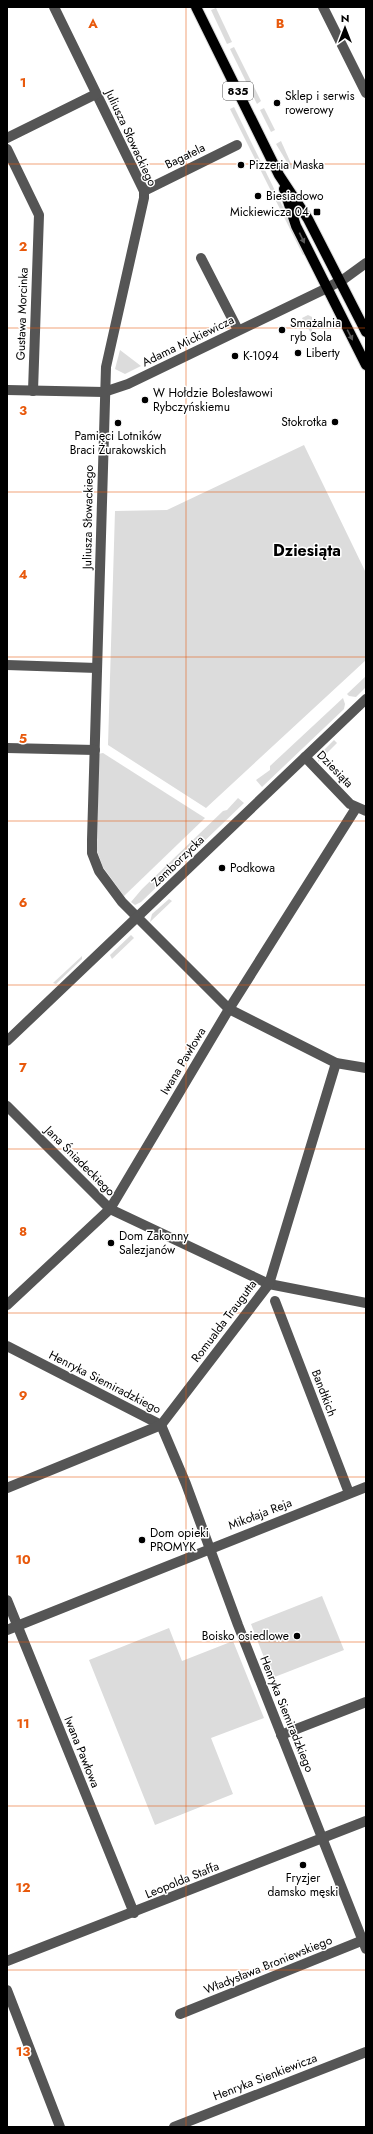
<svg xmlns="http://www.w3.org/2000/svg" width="373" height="2134" font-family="Jost,sans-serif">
	<rect width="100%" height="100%" fill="#fff"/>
	<!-- green -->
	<g fill="#dcdcdc">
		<path d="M 216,8 L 232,42 L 227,44 L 211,10 Z"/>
		<path d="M 234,47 L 261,101 L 257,104 L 230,49 Z"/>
		<path d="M 234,107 L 306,254 L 303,255 L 230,109 Z"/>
		<path d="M 264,108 L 275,130 L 271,132 L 260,110 Z"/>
		<path d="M 281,141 L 293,168 L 291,169 L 276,144 Z"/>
		<path d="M 308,315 L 312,317 L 312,335 L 302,318 Z"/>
		<path d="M 120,350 L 141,366 L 125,374 L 115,369 Z"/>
		<path d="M 304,445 L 366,573 L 366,660 L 206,808 L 108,745 L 115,511 L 167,510 Z"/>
		<path d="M 366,676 L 366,687 L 356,697 L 349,696 L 347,694 Z"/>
		<path d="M 343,698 L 345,704 L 344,709 L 262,787 L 256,780 L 270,770 L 270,766 Z"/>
		<path d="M 334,740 L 337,743 L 318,762 L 318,756 Z"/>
		<path d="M 103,753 L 205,818 L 124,896 L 103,867 L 97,851 L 98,754 Z"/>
		<path d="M 238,798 L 244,803 L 141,902 L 135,905 L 131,902 L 142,889 L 223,811 L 227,810 Z"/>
		<path d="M 169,899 L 172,901 L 150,922 L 152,914 Z"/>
		<path d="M 131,935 L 134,938 L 112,959 L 110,955 Z"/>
		<path d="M 82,956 L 82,959 L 56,984 L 53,983 Z"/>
		<path d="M 322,1596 L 344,1650 L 272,1678 L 251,1624 Z"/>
		<path d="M 169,1628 L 182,1661 L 233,1641 L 264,1718 L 211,1738 L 233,1794 L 155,1825 L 89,1660 Z"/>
	</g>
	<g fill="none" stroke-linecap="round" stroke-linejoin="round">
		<!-- major casing -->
		<g stroke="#dbdbdb" stroke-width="12">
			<g id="major">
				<path d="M 196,7 L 279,175 L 308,219 L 366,332"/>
				<path d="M 284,189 L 296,226 L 366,365"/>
			</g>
		</g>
		<!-- minor -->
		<g stroke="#555" stroke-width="10">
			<path d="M 54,7 L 144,191 L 144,198 L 106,367 L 92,840 L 92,853 L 99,871 L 122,902 L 229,1009 L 336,1063 L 366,1068"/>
			<path d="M 323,7 L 366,93"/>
			<path d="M 7,138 L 96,94"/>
			<path d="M 7,149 L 39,215 L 33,391"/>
			<path d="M 144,191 L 237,145"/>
			<path d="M 201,258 L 238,330"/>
			<path d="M 7,390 L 104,392 L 128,384 L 323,290 L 344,279 L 366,263"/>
			<path d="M 7,665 L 97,668"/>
			<path d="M 7,748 L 95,750"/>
			<path d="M 305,757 L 350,804 L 366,811"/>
			<path d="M 7,1041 L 366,699"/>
			<path d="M 7,1106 L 110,1209 L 269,1284 L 366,1303"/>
			<path d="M 275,1301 L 349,1493"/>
			<path d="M 7,1305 L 110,1209 L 229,1009 L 356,808"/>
			<path d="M 7,1346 L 161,1425 L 186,1484 L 238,1625 L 366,1949"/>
			<path d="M 7,1488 L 161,1425 L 269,1284 L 336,1063"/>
			<path d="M 7,1600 L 134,1913"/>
			<path d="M 7,1630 L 366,1487"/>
			<path d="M 281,1735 L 366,1702"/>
			<path d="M 7,1961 L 366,1821"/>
			<path d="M 7,1990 L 60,2127"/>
			<path d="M 180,2014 L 366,1939"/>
			<path d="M 174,2127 L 366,2052"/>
		</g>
		<!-- major -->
		<use href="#major" stroke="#000" stroke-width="10"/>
	</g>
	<!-- one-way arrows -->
	<defs><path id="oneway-solid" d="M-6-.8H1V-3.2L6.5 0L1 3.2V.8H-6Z"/></defs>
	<g fill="#595959">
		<use href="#oneway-solid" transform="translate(302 238) rotate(64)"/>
		<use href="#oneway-solid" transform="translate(350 335) rotate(63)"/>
	</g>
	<!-- grid -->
	<path fill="none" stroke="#e8590c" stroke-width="1" stroke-opacity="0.55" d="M 186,7 L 186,2127M 7,164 L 366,164M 7,328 L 366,328M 7,492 L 366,492M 7,657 L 366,657M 7,821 L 366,821M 7,985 L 366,985M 7,1149 L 366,1149M 7,1313 L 366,1313M 7,1477 L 366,1477M 7,1642 L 366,1642M 7,1806 L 366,1806M 7,1970 L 366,1970"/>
	<!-- markers -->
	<g fill="#000" stroke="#fff" stroke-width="1.5">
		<circle cx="277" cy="103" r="4"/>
		<circle cx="241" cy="165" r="4"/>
		<circle cx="258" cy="196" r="4"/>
		<rect x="313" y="208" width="8" height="8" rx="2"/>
		<circle cx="282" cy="330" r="4"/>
		<circle cx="298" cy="353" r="4"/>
		<circle cx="235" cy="356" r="4"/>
		<circle cx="145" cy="400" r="4"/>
		<circle cx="335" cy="422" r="4"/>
		<circle cx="118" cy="423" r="4"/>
		<circle cx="222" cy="868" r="4"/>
		<circle cx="111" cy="1243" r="4"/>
		<circle cx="142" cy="1540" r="4"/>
		<circle cx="297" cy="1636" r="4"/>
		<circle cx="303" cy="1865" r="4"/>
	</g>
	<g text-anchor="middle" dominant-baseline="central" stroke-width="3" stroke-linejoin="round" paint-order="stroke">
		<!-- shield labels -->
		<rect fill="#fff" stroke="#4c4c4c" stroke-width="1" x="223" y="82" width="30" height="18" rx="3"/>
		<g font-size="11" font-weight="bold" fill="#000">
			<text x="238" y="91">835</text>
		</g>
		<!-- poi labels -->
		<g font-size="12" fill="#000" stroke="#fff" text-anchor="start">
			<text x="285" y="96">Sklep i serwis<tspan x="285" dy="14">rowerowy</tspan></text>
			<text x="249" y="165">Pizzeria Maska</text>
			<text x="266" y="196">Biesiadowo</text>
			<text x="309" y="212" text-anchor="end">Mickiewicza 04</text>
			<text x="290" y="323">Smażalnia<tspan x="290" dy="14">ryb Sola</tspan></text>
			<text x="306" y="353">Liberty</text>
			<text x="243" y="356">K-1094</text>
			<text x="153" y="393">W Hołdzie Bolesławowi<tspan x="153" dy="14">Rybczyńskiemu</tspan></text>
			<text x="327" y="422" text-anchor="end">Stokrotka</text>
			<text x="118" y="436" text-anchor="middle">Pamięci Lotników<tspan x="118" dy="14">Braci Żurakowskich</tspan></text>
			<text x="230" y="868">Podkowa</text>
			<text x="119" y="1236">Dom Zakonny<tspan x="119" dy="14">Salezjanów</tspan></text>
			<text x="150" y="1533">Dom opieki<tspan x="150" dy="14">PROMYK</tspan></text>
			<text x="289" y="1636" text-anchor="end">Boisko osiedlowe</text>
			<text x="303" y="1878" text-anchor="middle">Fryzjer<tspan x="303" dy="14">damsko męski</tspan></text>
		</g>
		<!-- street labels -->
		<g font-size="12" fill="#000" stroke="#fff">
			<text transform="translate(131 138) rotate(65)">Juliusza Słowackiego</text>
			<text transform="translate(185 156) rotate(-26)">Bagatela</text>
			<text transform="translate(22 314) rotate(-88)">Gustawa Morcinka</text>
			<text transform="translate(188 341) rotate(-26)">Adama Mickiewicza</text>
			<text transform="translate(88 517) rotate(-89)">Juliusza Słowackiego</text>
			<text transform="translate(335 769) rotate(46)">Dziesiąta</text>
			<text transform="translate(178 861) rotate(-44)">Zemborzycka</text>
			<text transform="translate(183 1061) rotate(-59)">Iwana Pawłowa</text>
			<text transform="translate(80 1161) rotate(45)">Jana Śniadeckiego</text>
			<text transform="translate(224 1321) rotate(-53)">Romualda Traugutta</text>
			<text transform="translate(105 1382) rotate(27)">Henryka Siemiradzkiego</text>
			<text transform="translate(324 1393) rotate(69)">Bandtkich</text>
			<text transform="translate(260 1514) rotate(-21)">Mikołaja Reja</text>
			<text transform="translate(287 1714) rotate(68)">Henryka Siemiradzkiego</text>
			<text transform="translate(82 1752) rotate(68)">Iwana Pawłowa</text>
			<text transform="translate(182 1880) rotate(-22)">Leopolda Staffa</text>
			<text transform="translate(268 1965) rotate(-22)">Władysława Broniewskiego</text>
			<text transform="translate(265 2077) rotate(-21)">Henryka Sienkiewicza</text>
		</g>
		<!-- district labels -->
		<g font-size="16" font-weight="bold" fill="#000" stroke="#fff">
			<text x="307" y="550">Dziesiąta</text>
		</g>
	</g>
	<g font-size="13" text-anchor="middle" font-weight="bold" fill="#e8590c" stroke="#fff" stroke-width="3" stroke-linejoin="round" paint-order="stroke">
		<text x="93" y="28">A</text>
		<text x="280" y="28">B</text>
		<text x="23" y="87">1</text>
		<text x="23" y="251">2</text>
		<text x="23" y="415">3</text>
		<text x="23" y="579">4</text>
		<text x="23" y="743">5</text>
		<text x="23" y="907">6</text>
		<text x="23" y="1072">7</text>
		<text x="23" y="1236">8</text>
		<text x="23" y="1400">9</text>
		<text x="23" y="1564">10</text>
		<text x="23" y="1728">11</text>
		<text x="23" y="1892">12</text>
		<text x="23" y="2056">13</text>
	</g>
	<!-- border -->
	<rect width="373" height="2134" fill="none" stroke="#000000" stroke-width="16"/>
	<!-- north arrow -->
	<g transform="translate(345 28)" stroke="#ffffff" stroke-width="3" paint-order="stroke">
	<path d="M0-3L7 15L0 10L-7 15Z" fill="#000000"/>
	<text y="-6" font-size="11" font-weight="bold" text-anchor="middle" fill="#000000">N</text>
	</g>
</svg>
